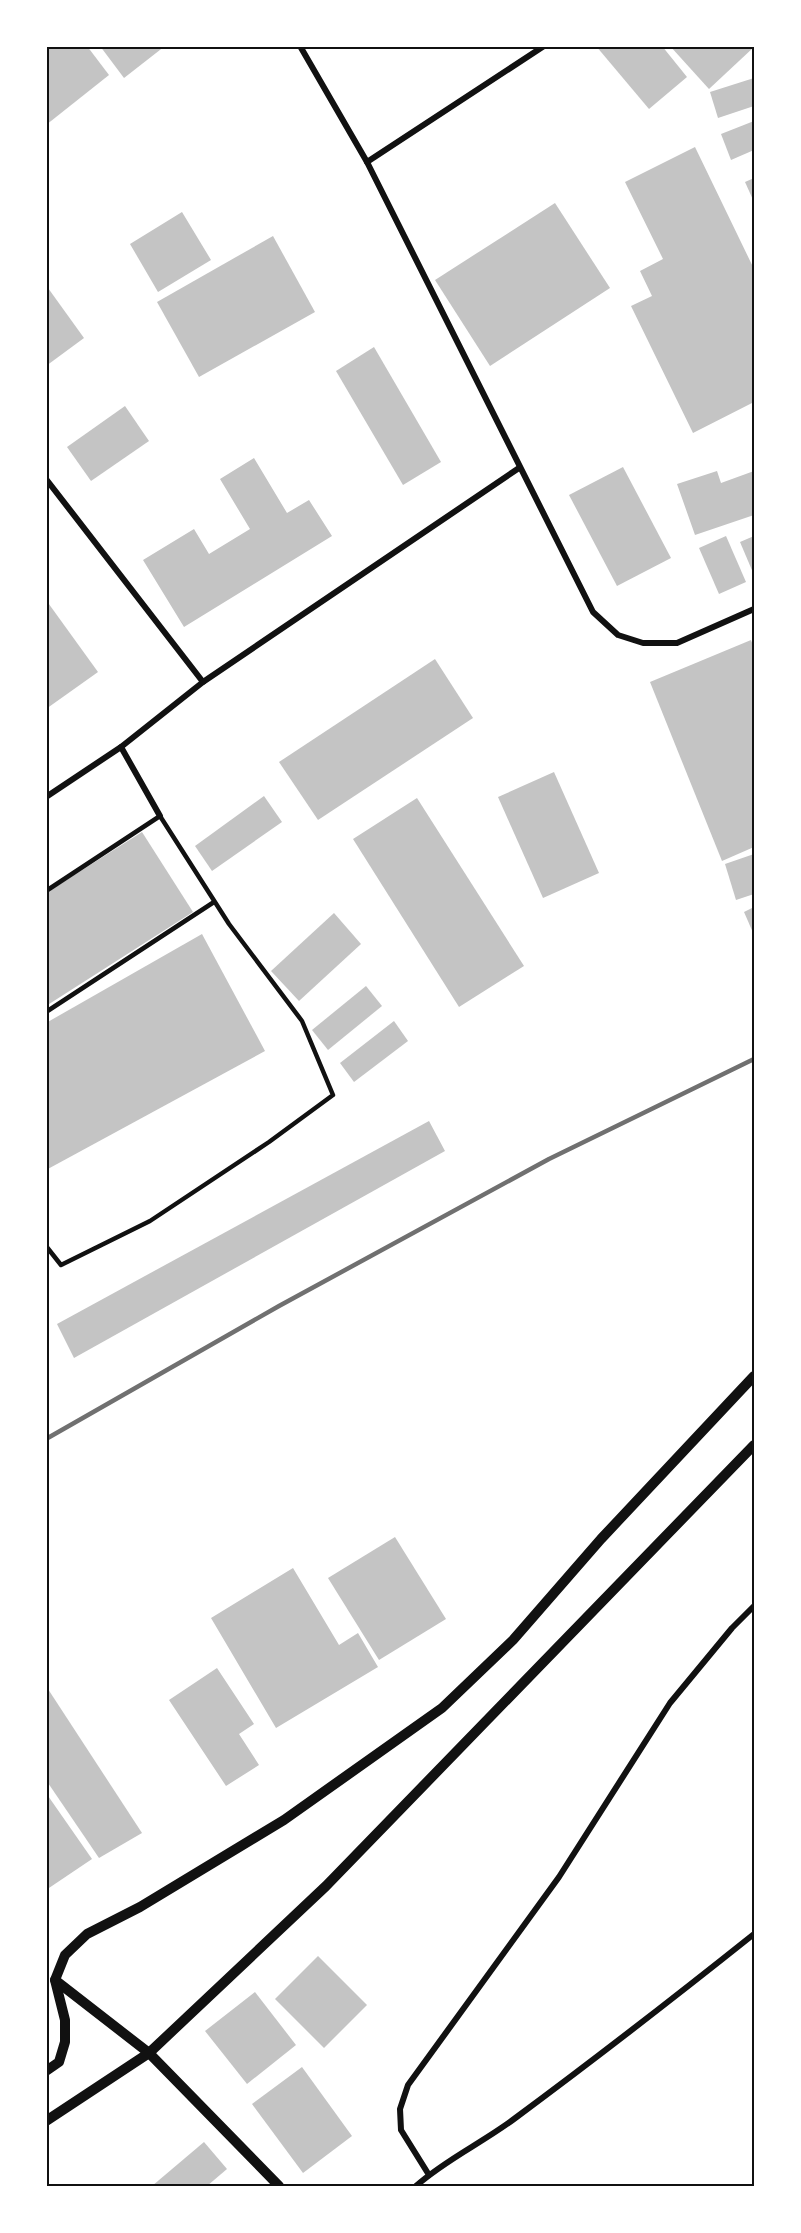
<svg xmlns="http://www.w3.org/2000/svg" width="801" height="2233" font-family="Signika,sans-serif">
	<rect width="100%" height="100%" fill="#fff"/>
	<!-- building -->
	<g fill="#c4c4c4">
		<path d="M 46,46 L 87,46 L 109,75 L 46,125 Z"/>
		<path d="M 100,46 L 165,46 L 124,78 Z"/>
		<path d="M 596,46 L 662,46 L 687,77 L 649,109 Z"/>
		<path d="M 670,46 L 754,46 L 754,47 L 709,89 Z"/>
		<path d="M 754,78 L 754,106 L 718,118 L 710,92 Z"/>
		<path d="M 754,121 L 754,150 L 731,160 L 721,134 Z"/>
		<path d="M 695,147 L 754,269 L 754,402 L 693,433 L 631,306 L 652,296 L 640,271 L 663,259 L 625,182 Z"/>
		<path d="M 754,178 L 754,202 L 745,182 Z"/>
		<path d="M 555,203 L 610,288 L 490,366 L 435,280 Z"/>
		<path d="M 182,212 L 211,260 L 158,292 L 130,244 Z"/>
		<path d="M 273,236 L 315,312 L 199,377 L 157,302 Z"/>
		<path d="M 48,288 L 84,338 L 46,366 L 46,290 Z"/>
		<path d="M 374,347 L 441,462 L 403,485 L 336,371 Z"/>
		<path d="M 125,406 L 149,441 L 91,481 L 67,447 Z"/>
		<path d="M 254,458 L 287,513 L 309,500 L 332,536 L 184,627 L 143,560 L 194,529 L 209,554 L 250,529 L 220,479 Z"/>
		<path d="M 623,467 L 671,558 L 617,586 L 569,495 Z"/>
		<path d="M 717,471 L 721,483 L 754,471 L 754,515 L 695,535 L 677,484 Z"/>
		<path d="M 726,536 L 746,582 L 719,594 L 699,548 Z"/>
		<path d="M 754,536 L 754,575 L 740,542 Z"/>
		<path d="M 46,600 L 98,672 L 46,709 Z"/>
		<path d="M 751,640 L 754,648 L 754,847 L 722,861 L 650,682 Z"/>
		<path d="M 435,659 L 473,718 L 318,820 L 279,762 Z"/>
		<path d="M 554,772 L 599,873 L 543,898 L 498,797 Z"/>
		<path d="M 264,796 L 282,822 L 212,871 L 195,846 Z"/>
		<path d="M 417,798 L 524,966 L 459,1007 L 353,839 Z"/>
		<path d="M 142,832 L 193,912 L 46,1006 L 46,893 Z"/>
		<path d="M 754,854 L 754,894 L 736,900 L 725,864 Z"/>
		<path d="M 754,907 L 754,935 L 744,912 Z"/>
		<path d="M 334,913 L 361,944 L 299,1001 L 271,971 Z"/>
		<path d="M 202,934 L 265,1051 L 46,1170 L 46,1023 Z"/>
		<path d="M 366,986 L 382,1006 L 328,1050 L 312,1030 Z"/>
		<path d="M 394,1021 L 408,1041 L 354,1082 L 340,1063 Z"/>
		<path d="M 429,1121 L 445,1151 L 74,1358 L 57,1324 Z"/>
		<path d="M 395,1537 L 446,1619 L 379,1660 L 328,1578 Z"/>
		<path d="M 293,1568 L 339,1645 L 358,1633 L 378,1667 L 276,1728 L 211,1618 Z"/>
		<path d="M 217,1668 L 254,1724 L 239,1734 L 259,1765 L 226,1786 L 169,1700 Z"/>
		<path d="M 46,1686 L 142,1833 L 99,1858 L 46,1780 Z"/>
		<path d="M 46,1793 L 92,1859 L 46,1890 Z"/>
		<path d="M 318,1956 L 367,2005 L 324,2048 L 275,1999 Z"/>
		<path d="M 255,1992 L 296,2045 L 247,2084 L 205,2031 Z"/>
		<path d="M 302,2067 L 352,2136 L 303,2173 L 252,2104 Z"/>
		<path d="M 204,2142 L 227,2169 L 207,2186 L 152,2186 Z"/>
	</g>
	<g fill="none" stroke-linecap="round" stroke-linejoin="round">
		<!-- service -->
		<g stroke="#111" stroke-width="4.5">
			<path d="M 46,891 L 160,816 L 229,924 L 302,1021 L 333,1095 L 269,1142 L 150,1221 L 61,1265 L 46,1246"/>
			<path d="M 46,1012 L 214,902"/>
		</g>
		<!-- minor -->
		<g stroke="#111" stroke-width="6">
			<path d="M 300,46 L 367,162 L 593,612 L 618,635 L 643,643 L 677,643 L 754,609"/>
			<path d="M 367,162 L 544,46"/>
			<path d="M 46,479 L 203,682"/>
			<path d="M 121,747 L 160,816"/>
			<path d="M 46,797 L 121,747 L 203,682 L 519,468"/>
			<path d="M 429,2175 L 401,2130 L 400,2109 L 408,2085 L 559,1877 L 670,1703 L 732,1628 L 754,1606"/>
			<path d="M 416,2186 C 445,2160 482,2143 514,2119 C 595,2059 675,1997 754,1934"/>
		</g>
		<!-- tertiary -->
		<g stroke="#111" stroke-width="10">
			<path d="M 55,1980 L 149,2053 L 279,2186"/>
			<path d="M 46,2071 L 59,2062 L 65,2042 L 65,2020 L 55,1980 L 65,1955 L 87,1934 L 140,1907 L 284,1820 L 442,1708 L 513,1640 L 601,1539 L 754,1376"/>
			<path d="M 46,2121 L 149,2053 L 326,1886 L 754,1445"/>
		</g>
		<!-- rail -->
		<path stroke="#707070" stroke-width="4.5" d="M 46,1439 L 279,1306 L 549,1159 L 754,1059"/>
	</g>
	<!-- border -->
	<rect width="801" height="2233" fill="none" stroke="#ffffff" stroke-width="96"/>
	<rect x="48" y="48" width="705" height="2137" fill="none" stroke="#111" stroke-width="2"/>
</svg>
